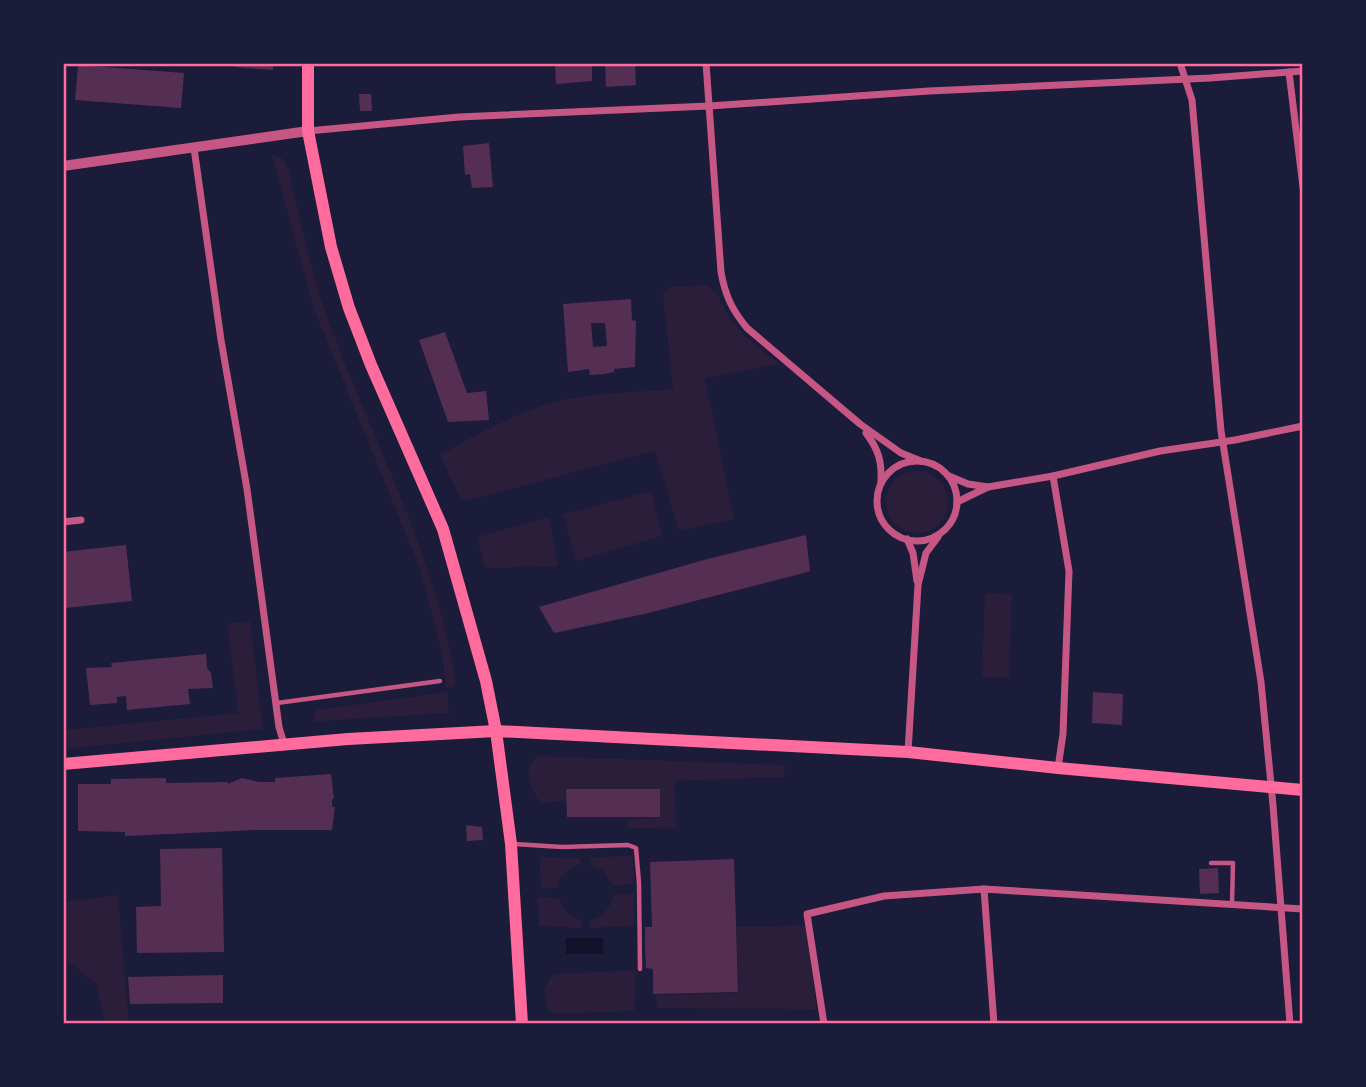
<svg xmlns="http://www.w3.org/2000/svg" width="1366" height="1087" font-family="'DejaVu Sans',sans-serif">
	<rect width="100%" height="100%" fill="#1b1b3a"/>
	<!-- green -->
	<g fill="#2a1e3b">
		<path d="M 272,155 L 282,158 L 288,169 C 300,215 308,263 324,308 C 368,433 435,550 456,682 L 452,687 L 446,687 L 442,652 L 420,569 L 314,309 Z"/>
		<path d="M 708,285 C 720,293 724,311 733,322 C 746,339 763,351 780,364 L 705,378 L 734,519 L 679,531 L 655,451 L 462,502 L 440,455 C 483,431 531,404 580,397 C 611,392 642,392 673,389 L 663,295 L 669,287 Z"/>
		<circle cx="917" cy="502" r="31"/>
		<path d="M 651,491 L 662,536 L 576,561 L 563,514 Z"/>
		<path d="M 549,517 L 558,566 C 548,569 540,566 530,566 C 514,567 501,570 485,567 L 477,537 Z"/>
		<path d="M 985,593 L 1012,594 L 1009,678 L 982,677 Z"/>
		<path d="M 250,621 L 263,729 L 63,749 L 63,730 L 238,713 L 227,624 Z"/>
		<path d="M 447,692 L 449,713 L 323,721 L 316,722 L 313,719 L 316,710 Z"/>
		<path d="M 540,756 L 785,765 L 784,777 L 674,781 L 677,829 L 627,828 L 627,819 L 660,817 L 659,789 L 566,789 L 566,801 L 541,803 C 530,791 520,764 540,756 Z"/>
		<path d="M 633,856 L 634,883 L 613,886 L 603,870 L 590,865 L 590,857 Z"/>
		<path d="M 539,857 L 580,858 L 581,864 C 568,867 560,875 558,888 L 541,889 Z"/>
		<path d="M 614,894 L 634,894 L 634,926 L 590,928 L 590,920 C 603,916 611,908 614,894 Z"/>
		<path d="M 118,895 L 129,1023 L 104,1023 L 97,985 L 74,965 L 63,963 L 63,902 Z"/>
		<path d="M 538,897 L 558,898 L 566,913 L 581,920 L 582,928 L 539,926 Z"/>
		<path d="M 805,925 L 817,1009 L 657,1008 L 656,995 L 739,993 L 736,927 Z"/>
		<path d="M 636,970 L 634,1011 L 557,1014 L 552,1013 L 547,1008 L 544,989 L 553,974 Z"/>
	</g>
	<!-- water -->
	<rect fill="#12122b" x="566" y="938" width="37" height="16"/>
	<!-- building -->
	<g fill="#542f53" fill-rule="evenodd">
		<path d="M 235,63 L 274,63 L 273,70 L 235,67 Z"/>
		<path d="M 555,63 L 592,63 L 592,81 L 556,84 Z"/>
		<path d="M 605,63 L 635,63 L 636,85 L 606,87 Z"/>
		<path d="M 78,65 L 184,73 L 181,108 L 75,100 Z"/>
		<path d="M 359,94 L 371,94 L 372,111 L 360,111 Z"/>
		<path d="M 489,143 L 493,187 L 472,188 L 470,174 L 465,175 L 463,146 Z"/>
		<path d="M 631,299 L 632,320 L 636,321 L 635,367 L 614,369 L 614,372 L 604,374 L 590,375 L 589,369 L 568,372 L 563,304 ZM 591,323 L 605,323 L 607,346 L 593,347 Z"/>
		<path d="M 445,332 L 467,393 L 486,391 L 489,420 L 448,422 L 419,340 Z"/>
		<path d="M 806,535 L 810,571 L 800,574 L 644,614 L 554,633 L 539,607 L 711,558 Z"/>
		<path d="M 126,545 L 132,601 L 65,608 L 63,552 Z"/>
		<path d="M 206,654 L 207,668 L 211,673 L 213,688 L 188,689 L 190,704 L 127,710 L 126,696 L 117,697 L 117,703 L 90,705 L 86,668 L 112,667 L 111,663 Z"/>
		<path d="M 1093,692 L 1123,694 L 1122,725 L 1092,723 Z"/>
		<path d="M 331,774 L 334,799 L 332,799 L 332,807 L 335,807 L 332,830 L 256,830 L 125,836 L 125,832 L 78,831 L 78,784 L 111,784 L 111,779 L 166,778 L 166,783 L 228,782 L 228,784 L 242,778 L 259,782 L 275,782 L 275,778 Z"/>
		<path d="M 566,789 L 660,789 L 660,817 L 567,817 Z"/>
		<path d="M 466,825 L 482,827 L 483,840 L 467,841 Z"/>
		<path d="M 222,848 L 224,952 L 137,953 L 136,907 L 161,906 L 160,849 Z"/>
		<path d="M 734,859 L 738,992 L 653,994 L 653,969 L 646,968 L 645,948 L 645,927 L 652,927 L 650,862 Z"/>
		<path d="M 1218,868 L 1219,893 L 1200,894 L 1199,869 Z"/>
		<path d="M 223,975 L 223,1003 L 130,1004 L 128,977 Z"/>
	</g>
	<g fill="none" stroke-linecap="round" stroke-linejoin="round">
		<!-- service -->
		<g stroke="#c65784" stroke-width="4.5">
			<path d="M 277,703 L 440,681"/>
			<path d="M 514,844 L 562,847 L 628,845 L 636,848 L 639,883 L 640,969"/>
			<path d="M 1211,863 L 1233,863 L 1232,904"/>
		</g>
		<!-- minor -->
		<g stroke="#c65784" stroke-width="7">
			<path d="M 706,63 L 721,272 C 725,295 732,310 747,328 L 860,424 L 901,453 L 921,461"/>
			<path d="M 1180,63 L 1192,100 L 1221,431 L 1261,682 L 1273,805 L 1290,1024"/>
			<path d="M 1289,72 L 1303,187"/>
			<path d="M 308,131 L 459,117 L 709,106 L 929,91 L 1210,78 L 1303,71"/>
			<path d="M 194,148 L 221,340 L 247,489 L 279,727 L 284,744"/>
			<path d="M 866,433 C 879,450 882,462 881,483"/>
			<circle cx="917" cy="501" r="40"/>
			<path d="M 949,476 L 968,484 L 988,487"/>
			<path d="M 1053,476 L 1069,571 L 1063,734 L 1058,768"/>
			<path d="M 957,502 L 988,487 L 1053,476 L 1160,451 L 1235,440 L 1303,426"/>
			<path d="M 63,522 L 81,520"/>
			<path d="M 907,539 L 913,553 L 917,581"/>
			<path d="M 908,752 L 918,585 L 926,553 L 938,537"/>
			<path d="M 984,889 L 994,1024"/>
			<path d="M 824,1024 L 807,914 L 884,896 L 984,889 L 1303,909"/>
		</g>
		<!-- tertiary -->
		<path stroke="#c65784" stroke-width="10" d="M 63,166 L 308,131"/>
		<!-- secondary -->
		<g stroke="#ff6b9d" stroke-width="12">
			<path d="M 308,63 L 308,131 L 331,247 L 349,308 L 371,365 L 443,529 L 486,681 L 496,731 L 511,844 L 522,1024"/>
			<path d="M 63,764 L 348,739 L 496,731 L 908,752 L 1058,768 L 1303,790"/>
		</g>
	</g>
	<!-- border -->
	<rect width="1366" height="1087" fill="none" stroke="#1b1b3a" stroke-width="130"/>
	<rect x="65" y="65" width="1236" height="957" fill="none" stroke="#ff6b9d" stroke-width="2.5"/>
</svg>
